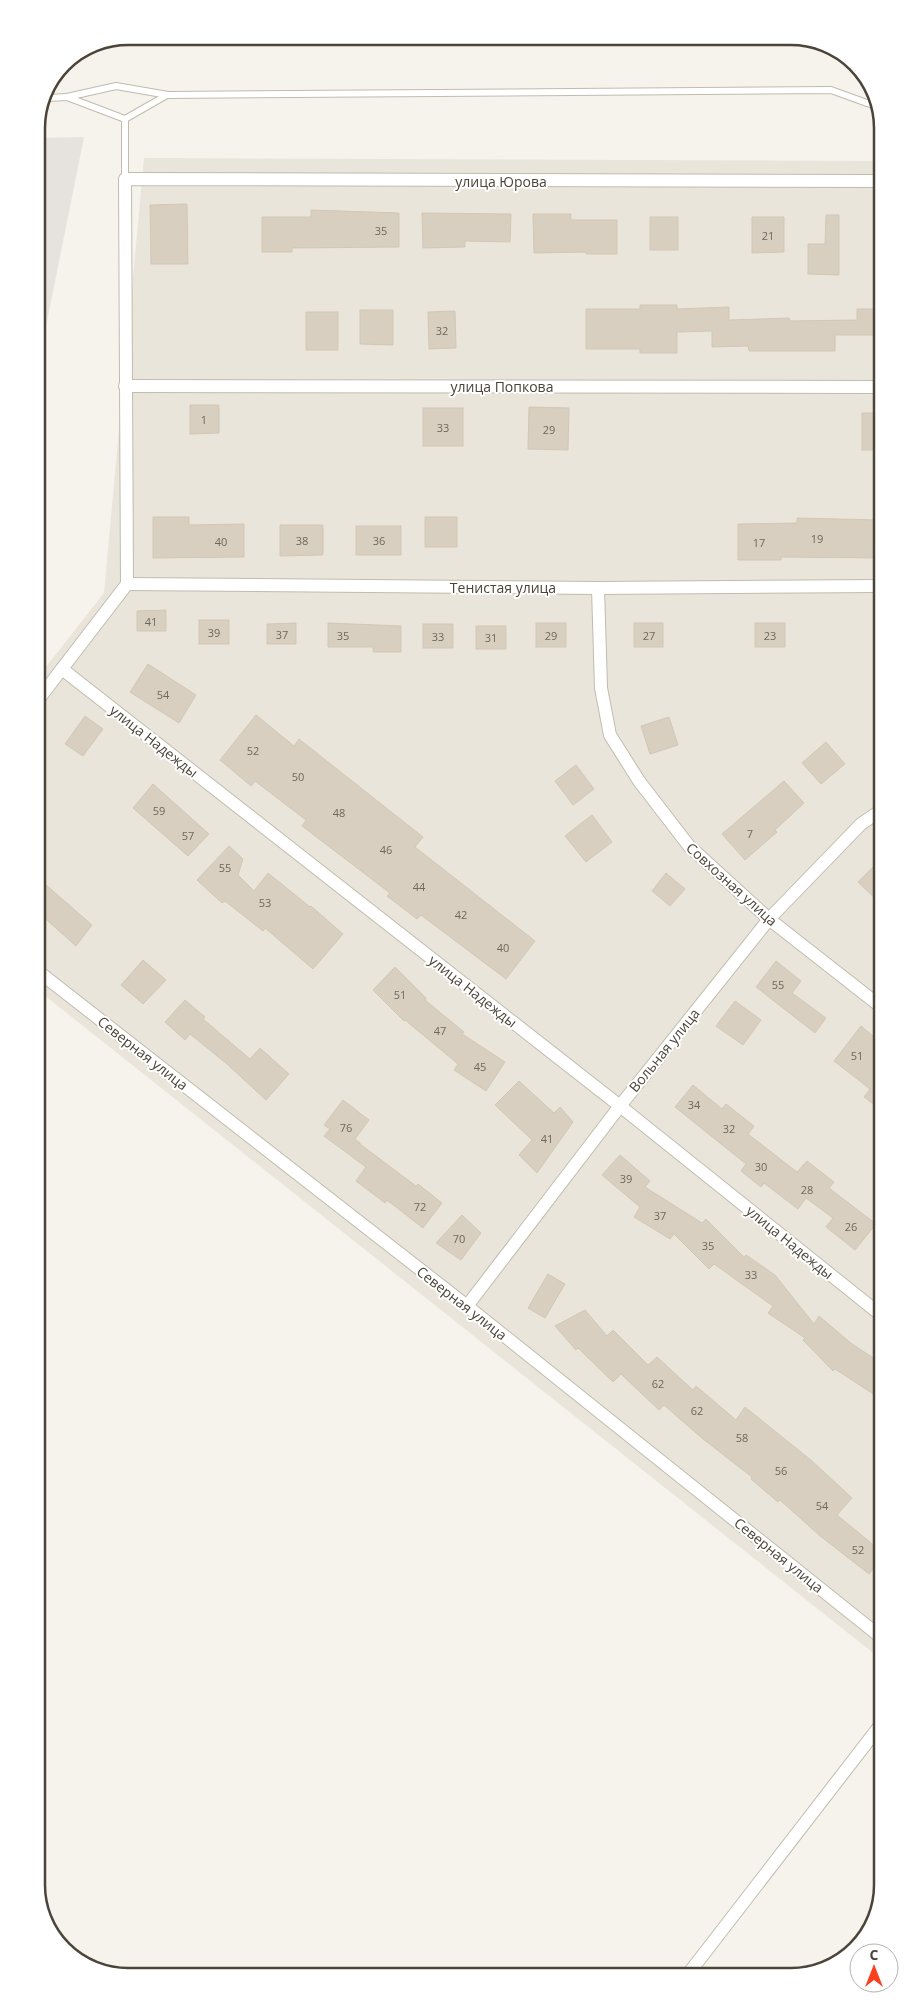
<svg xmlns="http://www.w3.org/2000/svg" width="919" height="2013" font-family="'Open Sans',sans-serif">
	<rect width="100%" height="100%" fill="#f6f3ec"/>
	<!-- residential -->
	<path fill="#eae5da" d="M 144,158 L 878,161 L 882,1660 L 39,991 L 38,677 L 104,593 Z"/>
	<!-- industrial -->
	<path fill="#e6e2dd" d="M 84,137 L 37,371 L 36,138 Z"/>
	<!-- building -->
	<g fill="#d8cfc1" stroke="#d3c7b4">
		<path d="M 187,204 L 188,264 L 151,264 L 150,205 Z"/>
		<path d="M 311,210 L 399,213 L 399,247 L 292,248 L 292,252 L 262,252 L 262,217 L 311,217 Z"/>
		<path d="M 422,213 L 511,214 L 510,242 L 465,241 L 465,247 L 423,248 Z"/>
		<path d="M 533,214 L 571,214 L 571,220 L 617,220 L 617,254 L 586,254 L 586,252 L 534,253 Z"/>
		<path d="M 826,215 L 839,215 L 839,275 L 808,274 L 808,244 L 825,244 Z"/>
		<rect x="650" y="217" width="28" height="33"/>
		<path d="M 752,217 L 784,217 L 784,252 L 752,253 Z"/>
		<path d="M 640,305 L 677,305 L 677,309 L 729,307 L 729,320 L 789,318 L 790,321 L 857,320 L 857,309 L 878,309 L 878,335 L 835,335 L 835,351 L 749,351 L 748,346 L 712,347 L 712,331 L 677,332 L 677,353 L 640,353 L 640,349 L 586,349 L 586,309 L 640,309 Z"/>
		<path d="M 360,310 L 393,310 L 393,345 L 360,344 Z"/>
		<path d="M 455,311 L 456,348 L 429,349 L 428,312 Z"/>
		<rect x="306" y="312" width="32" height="38"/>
		<path d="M 190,405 L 219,405 L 219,433 L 190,434 Z"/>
		<path d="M 529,407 L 569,408 L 568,450 L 528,449 Z"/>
		<rect x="423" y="408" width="40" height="38"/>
		<rect x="862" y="413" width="17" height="37"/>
		<path d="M 153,517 L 189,517 L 189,525 L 244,524 L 244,557 L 153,558 Z"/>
		<rect x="425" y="517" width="32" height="30"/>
		<path d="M 797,518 L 879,520 L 879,558 L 781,557 L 781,560 L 738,560 L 738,524 L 797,523 Z"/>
		<path d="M 280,525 L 323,525 L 323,555 L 280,556 Z"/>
		<rect x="356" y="526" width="45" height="29"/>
		<path d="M 166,610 L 166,631 L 137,631 L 137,611 Z"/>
		<rect x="199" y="620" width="30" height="24"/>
		<path d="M 296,623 L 296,644 L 267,644 L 267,624 Z"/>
		<path d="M 328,623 L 401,626 L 401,652 L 373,652 L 373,647 L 328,647 Z"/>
		<rect x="536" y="623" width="30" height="24"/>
		<rect x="634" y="623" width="29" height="24"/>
		<rect x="755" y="623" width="30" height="24"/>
		<rect x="423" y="624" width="30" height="24"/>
		<rect x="476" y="626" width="30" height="23"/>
		<path d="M 148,664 L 196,695 L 179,723 L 130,692 Z"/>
		<path d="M 256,715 L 294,746 L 299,739 L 423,837 L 415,847 L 535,941 L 506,979 L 421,915 L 417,919 L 387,896 L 390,893 L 302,826 L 306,820 L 255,781 L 251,786 L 220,760 Z"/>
		<path d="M 85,716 L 103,729 L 83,756 L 65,744 Z"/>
		<path d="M 669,717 L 678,745 L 650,754 L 641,726 Z"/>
		<path d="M 826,742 L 845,764 L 821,784 L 802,763 Z"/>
		<path d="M 576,765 L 594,789 L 573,805 L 555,781 Z"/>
		<path d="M 784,781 L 804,803 L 775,830 L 777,832 L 745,860 L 722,834 Z"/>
		<path d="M 153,784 L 209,834 L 188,856 L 133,808 Z"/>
		<path d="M 592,815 L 612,842 L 586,862 L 565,836 Z"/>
		<path d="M 229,846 L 243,859 L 238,875 L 254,891 L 268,873 L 310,907 L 311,906 L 343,934 L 313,969 L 265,928 L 263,931 L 225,901 L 222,903 L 197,880 Z"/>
		<path d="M 880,860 L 880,903 L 858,882 Z"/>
		<path d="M 666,873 L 685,889 L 670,906 L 652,891 Z"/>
		<path d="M 38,878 L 92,925 L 76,946 L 39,913 Z"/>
		<path d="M 143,960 L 166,980 L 143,1004 L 121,985 Z"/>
		<path d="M 776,961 L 801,981 L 792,993 L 826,1018 L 815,1033 L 756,987 Z"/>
		<path d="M 395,967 L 426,998 L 425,1000 L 464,1032 L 462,1034 L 505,1062 L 486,1091 L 454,1070 L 458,1064 L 405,1020 L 404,1021 L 373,990 Z"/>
		<path d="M 185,1000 L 205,1017 L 203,1019 L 250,1059 L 260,1048 L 289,1074 L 266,1100 L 227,1064 L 190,1034 L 185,1040 L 165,1022 Z"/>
		<path d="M 735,1001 L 761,1020 L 743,1045 L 716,1026 Z"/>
		<path d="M 861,1026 L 880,1042 L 881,1110 L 864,1097 L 870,1089 L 834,1061 Z"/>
		<path d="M 519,1081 L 554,1113 L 560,1107 L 573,1122 L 537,1173 L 519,1155 L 532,1140 L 495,1105 Z"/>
		<path d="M 693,1085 L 722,1109 L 726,1104 L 754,1126 L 748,1134 L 797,1172 L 807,1161 L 834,1182 L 829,1188 L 876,1224 L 855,1250 L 826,1227 L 833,1218 L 806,1198 L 798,1209 L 764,1183 L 761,1187 L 741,1171 L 746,1164 L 675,1107 Z"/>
		<path d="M 343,1100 L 369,1120 L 355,1139 L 360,1143 L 360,1144 L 416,1186 L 418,1184 L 442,1203 L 423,1228 L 387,1200 L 385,1203 L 356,1181 L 366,1167 L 324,1136 L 330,1129 L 324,1125 Z"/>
		<path d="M 620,1155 L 650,1181 L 645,1187 L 702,1223 L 706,1219 L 744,1257 L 746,1255 L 775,1275 L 814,1324 L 819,1316 L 852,1344 L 881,1363 L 881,1399 L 835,1369 L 833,1371 L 803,1340 L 805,1338 L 768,1313 L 773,1306 L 714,1264 L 709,1269 L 674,1234 L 670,1239 L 634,1217 L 640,1207 L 602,1175 Z"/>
		<path d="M 462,1215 L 481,1233 L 461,1260 L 436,1243 Z"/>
		<path d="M 548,1274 L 565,1284 L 545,1318 L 528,1308 Z"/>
		<path d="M 585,1310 L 607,1336 L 613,1330 L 648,1365 L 657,1357 L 693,1390 L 696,1386 L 736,1420 L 745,1407 L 812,1461 L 852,1498 L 837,1515 L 882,1552 L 882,1558 L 869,1574 L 819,1535 L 780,1500 L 778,1502 L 751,1479 L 752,1477 L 703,1439 L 664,1405 L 659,1410 L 621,1374 L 613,1382 L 578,1348 L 576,1350 L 555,1326 Z"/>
	</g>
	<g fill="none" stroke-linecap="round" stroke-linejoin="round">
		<!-- lane casing -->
		<g stroke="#c2bbae" stroke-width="8">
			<g id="lane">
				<path d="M 67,97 L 116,86 L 168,95 L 831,90 L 878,107"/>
				<path d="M 47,98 L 67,97 L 125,119 L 125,179"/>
				<path d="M 125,119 L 167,95"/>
			</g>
		</g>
		<!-- street casing -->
		<g stroke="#c2bbae" stroke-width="14">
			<g id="street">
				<path d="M 125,386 L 879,387"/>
				<path d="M 127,584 L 598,588 L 879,586"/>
				<path d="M 598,588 L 601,688 L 610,735 L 639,781 L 689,846 L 769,919 L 880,1006"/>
				<path d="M 62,669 L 620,1106 L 881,1315"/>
				<path d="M 38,700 L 127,584 L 125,179 L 878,181"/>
				<path d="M 39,972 L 467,1306 L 882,1638"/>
				<path d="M 467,1306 L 620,1106 L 769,919 L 861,824 L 880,811"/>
				<path d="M 689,1973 L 882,1723"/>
			</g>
		</g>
		<!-- lane -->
		<use href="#lane" stroke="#fff" stroke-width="6"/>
		<!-- street -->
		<use href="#street" stroke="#fff" stroke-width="12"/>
	</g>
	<g text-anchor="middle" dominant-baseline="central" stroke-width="4" stroke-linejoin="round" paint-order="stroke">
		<!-- number labels -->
		<g font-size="11" fill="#6e675b">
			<text x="381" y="230">35</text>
			<text x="768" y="235">21</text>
			<text x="442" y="330">32</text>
			<text x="204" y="419">1</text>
			<text x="443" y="427">33</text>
			<text x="549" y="429">29</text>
			<text x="817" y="538">19</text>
			<text x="302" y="540">38</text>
			<text x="379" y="540">36</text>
			<text x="221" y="541">40</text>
			<text x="759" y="542">17</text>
			<text x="151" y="621">41</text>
			<text x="214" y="632">39</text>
			<text x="282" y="634">37</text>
			<text x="343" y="635">35</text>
			<text x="551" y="635">29</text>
			<text x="649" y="635">27</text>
			<text x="770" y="635">23</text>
			<text x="438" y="636">33</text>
			<text x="491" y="637">31</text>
			<text x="163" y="694">54</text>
			<text x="253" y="750">52</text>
			<text x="298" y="776">50</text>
			<text x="159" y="810">59</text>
			<text x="339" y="812">48</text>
			<text x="750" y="833">7</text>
			<text x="188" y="835">57</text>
			<text x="386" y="849">46</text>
			<text x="225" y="867">55</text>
			<text x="419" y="886">44</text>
			<text x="265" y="902">53</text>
			<text x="461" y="914">42</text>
			<text x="503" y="947">40</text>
			<text x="778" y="984">55</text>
			<text x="400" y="994">51</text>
			<text x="440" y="1030">47</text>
			<text x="857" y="1055">51</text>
			<text x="480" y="1066">45</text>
			<text x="694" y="1104">34</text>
			<text x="346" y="1127">76</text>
			<text x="729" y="1128">32</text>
			<text x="547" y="1138">41</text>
			<text x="761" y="1166">30</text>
			<text x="626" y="1178">39</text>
			<text x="807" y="1189">28</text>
			<text x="420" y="1206">72</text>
			<text x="660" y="1215">37</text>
			<text x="851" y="1226">26</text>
			<text x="459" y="1238">70</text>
			<text x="708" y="1245">35</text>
			<text x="751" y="1274">33</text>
			<text x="658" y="1383">62</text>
			<text x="697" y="1410">62</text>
			<text x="742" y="1437">58</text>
			<text x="781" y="1470">56</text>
			<text x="822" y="1505">54</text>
			<text x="858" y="1549">52</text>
		</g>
		<!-- street labels -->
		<g font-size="14" fill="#4b4439" stroke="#fff">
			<text x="501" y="181">улица Юрова</text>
			<text x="502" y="386">улица Попкова</text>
			<text x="503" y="587">Тенистая улица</text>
			<text transform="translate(154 741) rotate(38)">улица Надежды</text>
			<text transform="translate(732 884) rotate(42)">Совхозная улица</text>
			<text transform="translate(473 991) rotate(38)">улица Надежды</text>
			<text transform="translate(664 1050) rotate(-51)">Вольная улица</text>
			<text transform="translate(143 1053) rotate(38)">Северная улица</text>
			<text transform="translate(790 1242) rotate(39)">улица Надежды</text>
			<text transform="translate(462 1303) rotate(38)">Северная улица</text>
			<text transform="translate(779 1555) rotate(39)">Северная улица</text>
		</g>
	</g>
	<!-- crop -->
	<path d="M0 0H919V2013H0ZM128 45H791A83 83 0 0 1 874 128V1885A83 83 0 0 1 791 1968H128A83 83 0 0 1 45 1885V128A83 83 0 0 1 128 45Z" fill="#fff" fill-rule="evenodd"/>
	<path fill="none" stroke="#4b4439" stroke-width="2.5" d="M128 45H791A83 83 0 0 1 874 128V1885A83 83 0 0 1 791 1968H128A83 83 0 0 1 45 1885V128A83 83 0 0 1 128 45Z"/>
	<!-- north arrow -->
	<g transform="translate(874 1968)"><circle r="24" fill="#ffffff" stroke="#b7b4b0"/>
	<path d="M0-4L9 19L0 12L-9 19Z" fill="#fc3f1d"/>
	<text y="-8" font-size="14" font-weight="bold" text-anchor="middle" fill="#4b4439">С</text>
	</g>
</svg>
